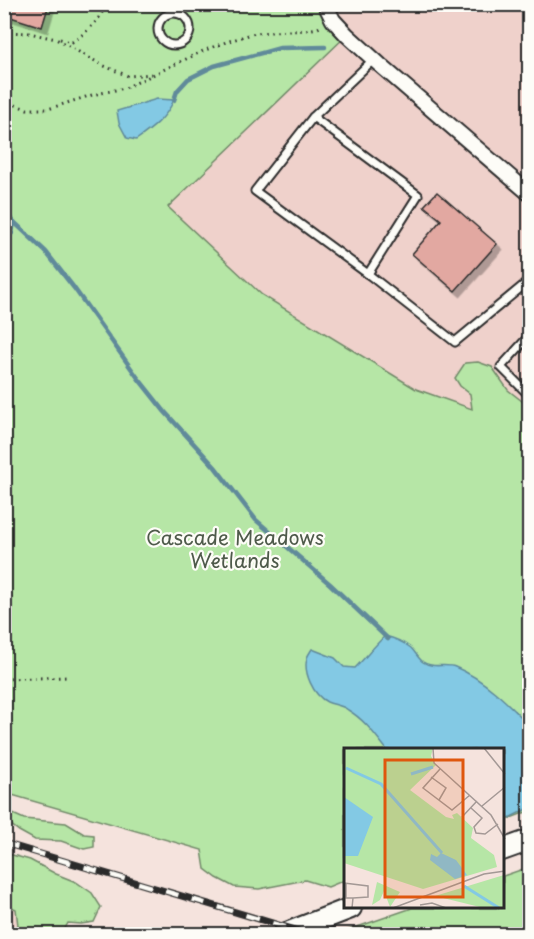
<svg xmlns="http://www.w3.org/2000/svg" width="534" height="939" font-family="'Playpen Sans',sans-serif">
	<defs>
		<filter id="shadow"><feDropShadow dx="5.5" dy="5.5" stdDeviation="0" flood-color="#0004"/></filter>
	</defs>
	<rect width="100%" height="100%" fill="#f5e3dd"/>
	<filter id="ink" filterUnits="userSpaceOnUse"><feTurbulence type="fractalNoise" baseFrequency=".0167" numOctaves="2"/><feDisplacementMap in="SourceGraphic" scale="12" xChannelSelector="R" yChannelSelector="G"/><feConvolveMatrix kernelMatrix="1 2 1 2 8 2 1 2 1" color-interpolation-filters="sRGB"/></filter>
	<g filter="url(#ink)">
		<!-- built -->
		<g fill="#efd1cb">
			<path d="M 325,5 L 529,5 L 529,431 L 524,427 L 416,389 L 262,295 L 168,207 L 347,35 Z"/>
			<path d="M 4,876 L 42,934 L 5,934 Z"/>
		</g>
		<!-- green -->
		<g fill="#b6e6a6" stroke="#708868" stroke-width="1.5">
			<path d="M 4,5 L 325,5 L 347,35 L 168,207 L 262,295 L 416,389 L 472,409 L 470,394 L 460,386 L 455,378 L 465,363 L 478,362 L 492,367 L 508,390 L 522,401 L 529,410 L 529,811 L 503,821 L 502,750 L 345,750 L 345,880 L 328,887 L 305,880 L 259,889 L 234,887 L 217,878 L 205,869 L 202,850 L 5,793 Z"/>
			<path d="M 4,810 L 24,819 L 66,823 L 84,834 L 94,835 L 94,847 L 84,849 L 61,841 L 35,840 L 19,831 L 5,820 Z"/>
			<path d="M 5,853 L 30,860 L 56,874 L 76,882 L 92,893 L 101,907 L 94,922 L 81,924 L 68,923 L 62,934 L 19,934 L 16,909 L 5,904 Z"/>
			<path d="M 529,867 L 529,934 L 347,934 L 340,933 L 412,908 L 502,908 L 503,876 Z"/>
		</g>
		<!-- water -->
		<g fill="#83c9e4" stroke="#608a9a" stroke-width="1.5">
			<path d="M 157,99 L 174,100 C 165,119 153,128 136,140 L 127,138 L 119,123 L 117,111 Z"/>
			<path d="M 385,636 C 394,638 403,642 411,648 C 415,652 418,658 423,662 C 433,669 445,663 455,667 C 484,679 508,703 529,725 L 529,808 L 507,819 L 503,819 L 502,750 L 387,750 C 375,735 365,720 348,710 C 342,705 334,705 327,702 C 313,695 303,672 307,658 C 308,655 310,652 312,649 L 335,658 L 344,667 L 355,668 C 366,657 374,646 385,636 Z"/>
		</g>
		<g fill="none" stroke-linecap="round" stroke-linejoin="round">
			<!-- stream -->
			<g stroke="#608a9a" stroke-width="4.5">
				<path d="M 174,100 L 177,91 L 188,79 L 214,66 L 280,48 L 325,47"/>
				<path d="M 4,211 L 14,222 L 46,252 L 74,288 L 138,378 L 165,412 L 215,467 L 256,520 L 330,584 L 388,639"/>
				<path d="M 4,240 L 12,233 L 14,222"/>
			</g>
		</g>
		<!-- building -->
		<g fill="#e2a8a1" stroke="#2b2b2b" stroke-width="1.5" filter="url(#shadow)">
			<path d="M 4,4 L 49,4 L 42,27 L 4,15 Z"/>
			<path d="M 437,192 L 497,244 L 455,291 L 412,254 L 441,220 L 424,206 Z"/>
		</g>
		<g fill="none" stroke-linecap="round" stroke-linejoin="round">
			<!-- lane casing -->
			<g stroke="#2b2b2b" stroke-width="11">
				<g id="lane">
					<circle cx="174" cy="29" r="16"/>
					<path d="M 374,59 L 313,117 L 255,191 L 368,274 L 455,342 L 530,280"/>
					<path d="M 313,117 L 418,195 L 368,274"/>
					<path d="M 530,335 L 501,367 L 528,394 L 530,392"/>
				</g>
			</g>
			<!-- street casing -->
			<g stroke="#2b2b2b" stroke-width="18">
				<path id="street" d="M 325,4 L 333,20 L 347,35 L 380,65 L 530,194"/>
			</g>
			<!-- secondary casing -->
			<g stroke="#2b2b2b" stroke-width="24">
				<g id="secondary">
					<path d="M 502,850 L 530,840"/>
					<path d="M 284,934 L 351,908"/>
				</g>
			</g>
			<!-- path -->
			<g stroke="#2b2b2b" stroke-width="3" stroke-dasharray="1.5 4.5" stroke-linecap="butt">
				<path d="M 4,32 L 29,33 L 56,39 L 102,65 L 128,76 L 152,74"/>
				<path d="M 60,39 L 72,42 C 87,32 99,22 106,4"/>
				<path d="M 4,101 L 27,109 L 48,109 L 92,95 L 125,88 L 203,51 L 229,41 L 255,33 L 307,30 L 318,28 L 322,26"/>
				<path d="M 4,679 L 69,677"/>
			</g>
			<!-- lane -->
			<use href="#lane" stroke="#fdfcf7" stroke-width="7"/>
			<!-- street -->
			<use href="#street" stroke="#fdfcf7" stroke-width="14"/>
			<!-- secondary -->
			<use href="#secondary" stroke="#fdfcf7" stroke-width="20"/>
			<!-- rail casing -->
			<g stroke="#2b2b2b" stroke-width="7">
				<path id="rail" d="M 4,843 L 309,934"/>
			</g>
			<!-- rail -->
			<use href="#rail" stroke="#fdfcf7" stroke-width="4.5" stroke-dasharray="14" stroke-linecap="butt"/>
		</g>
	</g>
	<g text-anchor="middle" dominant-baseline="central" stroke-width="4.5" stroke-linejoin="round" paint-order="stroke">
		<!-- park labels -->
		<g font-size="20" fill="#4e5a4a" stroke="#fdfcf7">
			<text x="235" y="537">Cascade Meadows<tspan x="235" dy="23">Wetlands</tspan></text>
		</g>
	</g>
	<!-- overview -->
	<g transform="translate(344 748)">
		<rect width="160" height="160" fill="#f5e3dd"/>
		<path d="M 0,0 L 89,0 L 87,8 L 92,17 L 66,42 L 102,69 L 110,71 L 108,67 L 113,65 L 129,80 L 127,90 L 150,107 L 153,119 L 79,141 L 0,115 ZM 160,127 L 160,160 L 140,160 L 91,148 ZM 33,134 L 56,144 L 46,159 L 40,143 L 36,152 L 28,157 Z" fill="#b6e6a6"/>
		<path d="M 0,49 L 29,69 L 14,108 L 0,108 ZM 97,105 L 112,112 L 123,127 L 111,131 L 86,112 L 87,106 L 93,109 Z" fill="#83c9e4"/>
		<path fill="none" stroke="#83c9e4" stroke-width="3" d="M 2,20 L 37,36 L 98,105M 67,26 L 89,19M 120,138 L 155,160"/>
		<path fill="none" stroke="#a49996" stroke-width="1.5" d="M 89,0 L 90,15 L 147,67 L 161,91M 140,0 L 161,26M 96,21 L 79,40 L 108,62 L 126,47M 87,29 L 102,40 L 95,52M 138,58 L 161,39M 127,60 L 138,70 L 130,79 L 132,85 L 141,86 L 154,76M 118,69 L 133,53M 0,135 L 24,138 L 24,149 L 9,150M 2,135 L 2,150 L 9,150 L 8,160M 76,157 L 88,155 L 102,160M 49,160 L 140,126 L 161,123"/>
		<path fill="#df570e" fill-opacity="0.15" stroke="#df570e" stroke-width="3" d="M 41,12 L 119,12 L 119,149 L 41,149 Z"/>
		<rect width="160" height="160" fill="none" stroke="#2b2b2b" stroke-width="3"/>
	</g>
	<!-- margin -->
	<rect width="534" height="939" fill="none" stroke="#fdfcf7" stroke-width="24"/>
	<rect x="12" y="12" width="510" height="915" fill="none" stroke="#2b2b2b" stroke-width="2" filter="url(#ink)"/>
</svg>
